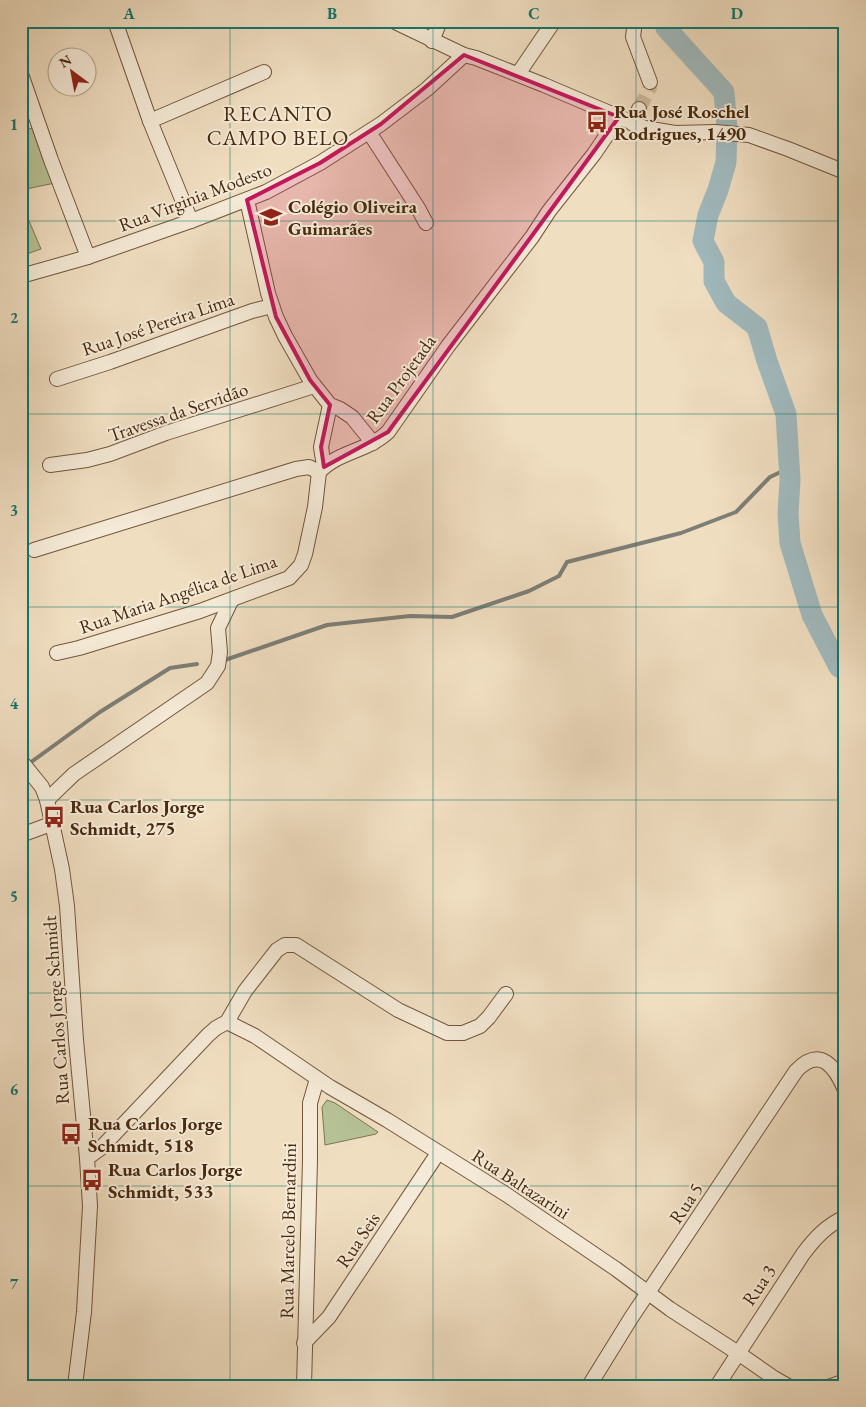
<svg xmlns="http://www.w3.org/2000/svg" width="866" height="1407" font-family="'EB Garamond',serif">
	<rect width="100%" height="100%" fill="#f0dec1"/>
	<filter id="stains"><feTurbulence type="fractalNoise" baseFrequency=".004" numOctaves="4"/><feColorMatrix values="0 0 0 0 .2 0 0 0 0 .09 0 0 0 0 .02 0 0 0 .5 -.17"/></filter>
	<radialGradient id="worn" r=".72"><stop offset=".6" stop-color="#630" stop-opacity="0"/><stop offset="1" stop-color="#630" stop-opacity=".3"/></radialGradient>
	<!-- green -->
	<g fill="#b6c296" stroke="#7f7652">
		<path d="M 32,128 L 55,183 L 21,190 L 21,132 Z"/>
		<path d="M 21,202 L 41,249 L 21,256 Z"/>
		<path d="M 327,1100 L 335,1103 L 378,1132 L 376,1134 L 325,1145 L 322,1107 Z"/>
	</g>
	<g fill="none" stroke-linecap="round" stroke-linejoin="round">
		<!-- stream -->
		<g stroke="#7d7f77" stroke-width="4">
			<path d="M 225,660 L 327,625 L 410,616 L 452,617 L 529,591 L 559,576 L 567,562 L 681,533 L 736,512 L 770,477 L 789,468"/>
			<path d="M 27,765 L 100,712 L 170,668 L 197,664"/>
		</g>
		<!-- river -->
		<path stroke="#a0b9bd" stroke-width="21" d="M 664,21 L 666,28 L 724,92 L 727,129 L 726,162 L 718,190 L 708,215 L 703,241 L 714,262 L 714,281 L 726,303 L 757,327 L 767,361 L 786,414 L 790,480 L 788,514 L 790,543 L 812,615 L 839,667 L 845,670"/>
		<!-- minor-tunnel -->
		<path stroke="#ceba9d" stroke-width="14" stroke-dasharray="14 7" stroke-linecap="butt" d="M 639,109 L 650,88 L 650,82"/>
		<!-- minor casing -->
		<g stroke="#72563c" stroke-width="16">
			<g id="minor">
				<path d="M 115,21 L 150,121 L 191,221"/>
				<path d="M 393,21 L 464,55 L 476,58 L 544,85 L 645,128 L 675,133 L 715,132 L 749,135 L 788,149 L 845,172"/>
				<path d="M 635,21 L 633,37 L 650,82"/>
				<path d="M 432,41 L 440,21"/>
				<path d="M 21,74 L 51,160 L 88,257"/>
				<path d="M 518,74 L 554,21"/>
				<path d="M 150,121 L 264,72"/>
				<path d="M 633,124 L 639,109"/>
				<path d="M 369,132 L 418,208 L 426,223"/>
				<path d="M 247,200 L 268,293 L 276,317 L 285,336 L 310,380 L 330,405 L 340,409 L 352,417 L 373,443"/>
				<path d="M 21,276 L 88,257 L 191,221 L 266,192 L 320,163 L 381,124 L 427,89 L 464,55"/>
				<path d="M 57,379 L 110,362 L 252,311 L 272,306"/>
				<path d="M 50,465 L 87,460 L 110,454 L 166,433 L 314,386"/>
				<path d="M 324,467 L 321,447 L 330,405"/>
				<path d="M 34,550 L 296,469 L 309,467 L 319,472 C 337,452 368,451 388,432 L 448,346 L 532,237 L 549,211 L 594,154 L 619,117"/>
				<path d="M 57,653 L 79,648 L 200,611 L 289,578 L 301,565 L 305,554 L 315,507 L 319,472"/>
				<path d="M 21,761 L 42,787 L 47,800 L 62,869 L 67,906 L 76,1040 L 87,1158 L 90,1206 L 84,1312 L 75,1386"/>
				<path d="M 47,800 L 74,774 L 207,683 L 218,666 L 220,652 L 218,628 L 231,601"/>
				<path d="M 21,835 L 51,824"/>
				<path d="M 227,1022 L 255,1036 L 330,1087 L 387,1120 L 507,1195 L 616,1269 L 670,1309 L 738,1353 L 774,1378 L 788,1386"/>
				<path d="M 87,1158 L 101,1148 L 208,1035 L 216,1028 L 227,1022 L 245,991 L 277,950 L 285,945 L 296,945 L 398,1010 L 447,1033 L 463,1033 L 480,1026 L 489,1017 L 506,994"/>
				<path d="M 304,1343 L 329,1317 L 438,1153"/>
				<path d="M 304,1386 L 310,1160 L 310,1103 L 317,1079"/>
				<path d="M 589,1386 L 631,1318 L 796,1071 C 820,1046 835,1066 845,1090"/>
				<path d="M 717,1386 L 803,1254 C 815,1238 826,1226 845,1217"/>
				<path d="M 831,1386 L 845,1381"/>
			</g>
		</g>
		<!-- minor -->
		<use href="#minor" stroke="#f5ead7" stroke-width="14"/>
	</g>
	<!-- marked area -->
	<path fill="#c2185b" fill-opacity="0.2" stroke="#c2185b" stroke-width="4" stroke-linejoin="round" d="M 464,55 L 619,117 L 388,432 L 324,467 L 321,447 L 330,405 L 310,380 L 276,317 L 247,200 L 320,163 L 381,124 Z"/>
	<!-- grid -->
	<path fill="none" stroke="#0f766e" stroke-width="1" stroke-opacity="0.55" d="M 230,21 L 230,1386M 433,21 L 433,1386M 636,21 L 636,1386M 21,221 L 845,221M 21,414 L 845,414M 21,607 L 845,607M 21,800 L 845,800M 21,993 L 845,993M 21,1186 L 845,1186"/>
	<!-- icons -->
	<defs>
		<g id="bus-bare" transform="scale(1.725)"><path d="M-5-6H5V4H4V6H2V4H-2V6H-4V4H-5ZM-3.5-4V0h7V-4ZM-3.5 1.2v1.5H-2V1.2ZM2 1.2v1.5H3.5V1.2Z" fill="#8f2418" stroke="#f5ead7" stroke-width="2.5" paint-order="stroke"/></g>
		<g id="school-bare" transform="scale(1.725)"><path d="M0-5L7-2L0 1L-7-2ZM-4 1L0 2.5L4 1V4Q0 6-4 4Z" fill="#8f2418" stroke="#f5ead7" stroke-width="2.5" paint-order="stroke"/></g>
	</defs>
	<g fill-rule="evenodd">
		<use href="#bus-bare" x="597" y="122"/>
		<use href="#school-bare" x="271" y="217"/>
		<use href="#bus-bare" x="54" y="817"/>
		<use href="#bus-bare" x="71" y="1134"/>
		<use href="#bus-bare" x="92" y="1180"/>
	</g>
	<g text-anchor="middle" dominant-baseline="central" stroke-width="4" stroke-linejoin="round" paint-order="stroke">
		<!-- poi labels -->
		<g font-size="19" font-weight="bold" fill="#48290f" stroke="#f5ead7" text-anchor="start">
			<text x="614" y="111">Rua José Roschel<tspan x="614" dy="22">Rodrigues, 1490</tspan></text>
			<text x="288" y="206">Colégio Oliveira<tspan x="288" dy="22">Guimarães</tspan></text>
			<text x="70" y="806">Rua Carlos Jorge<tspan x="70" dy="22">Schmidt, 275</tspan></text>
			<text x="88" y="1123">Rua Carlos Jorge<tspan x="88" dy="22">Schmidt, 518</tspan></text>
			<text x="108" y="1169">Rua Carlos Jorge<tspan x="108" dy="22">Schmidt, 533</tspan></text>
		</g>
		<!-- street labels -->
		<g font-size="19" fill="#48290f" stroke="#f5ead7">
			<text transform="translate(195 197) rotate(-21)">Rua Virginia Modesto</text>
			<text transform="translate(158 324) rotate(-19)">Rua José Pereira Lima</text>
			<text transform="translate(401 379) rotate(-54)">Rua Projetada</text>
			<text transform="translate(178 412) rotate(-19)">Travessa da Servidão</text>
			<text transform="translate(178 594) rotate(-19)">Rua Maria Angélica de Lima</text>
			<text transform="translate(56 1010) rotate(-94)">Rua Carlos Jorge Schmidt</text>
			<text transform="translate(521 1184) rotate(33)">Rua Baltazarini</text>
			<text transform="translate(686 1203) rotate(-56)">Rua 5</text>
			<text transform="translate(288 1231) rotate(-89)">Rua Marcelo Bernardini</text>
			<text transform="translate(358 1240) rotate(-56)">Rua Seis</text>
			<text transform="translate(759 1285) rotate(-56)">Rua 3</text>
		</g>
		<!-- quarter labels -->
		<g font-size="21" letter-spacing="1" fill="#48290f" stroke="#f5ead7">
			<text x="278" y="113">RECANTO<tspan x="278" dy="24">CAMPO BELO</tspan></text>
		</g>
	</g>
	<!-- margin -->
	<rect width="866" height="1407" fill="none" stroke="#f0dec1" stroke-width="55"/>
	<!-- north arrow -->
	<g transform="translate(72 72) rotate(328)"><circle r="24" fill="#f5ead7" stroke="#b09d87"/>
	<path d="M0-4L9 19L0 12L-9 19Z" fill="#8f2418"/>
	<text y="-8" font-size="14" font-weight="bold" text-anchor="middle" fill="#48290f">N</text>
	</g>
	<rect x="28" y="28" width="810" height="1352" fill="none" stroke="#0f766e" stroke-width="2"/>
	<g font-size="16" text-anchor="middle" font-weight="bold" fill="#0f766e">
		<text x="129" y="19">A</text>
		<text x="332" y="19">B</text>
		<text x="534" y="19">C</text>
		<text x="737" y="19">D</text>
		<text x="14" y="130">1</text>
		<text x="14" y="323">2</text>
		<text x="14" y="516">3</text>
		<text x="14" y="709">4</text>
		<text x="14" y="902">5</text>
		<text x="14" y="1095">6</text>
		<text x="14" y="1289">7</text>
	</g>
	<rect width="100%" height="100%" filter="url(#stains)"/>
	<rect width="100%" height="100%" fill="url(#worn)"/>
</svg>
